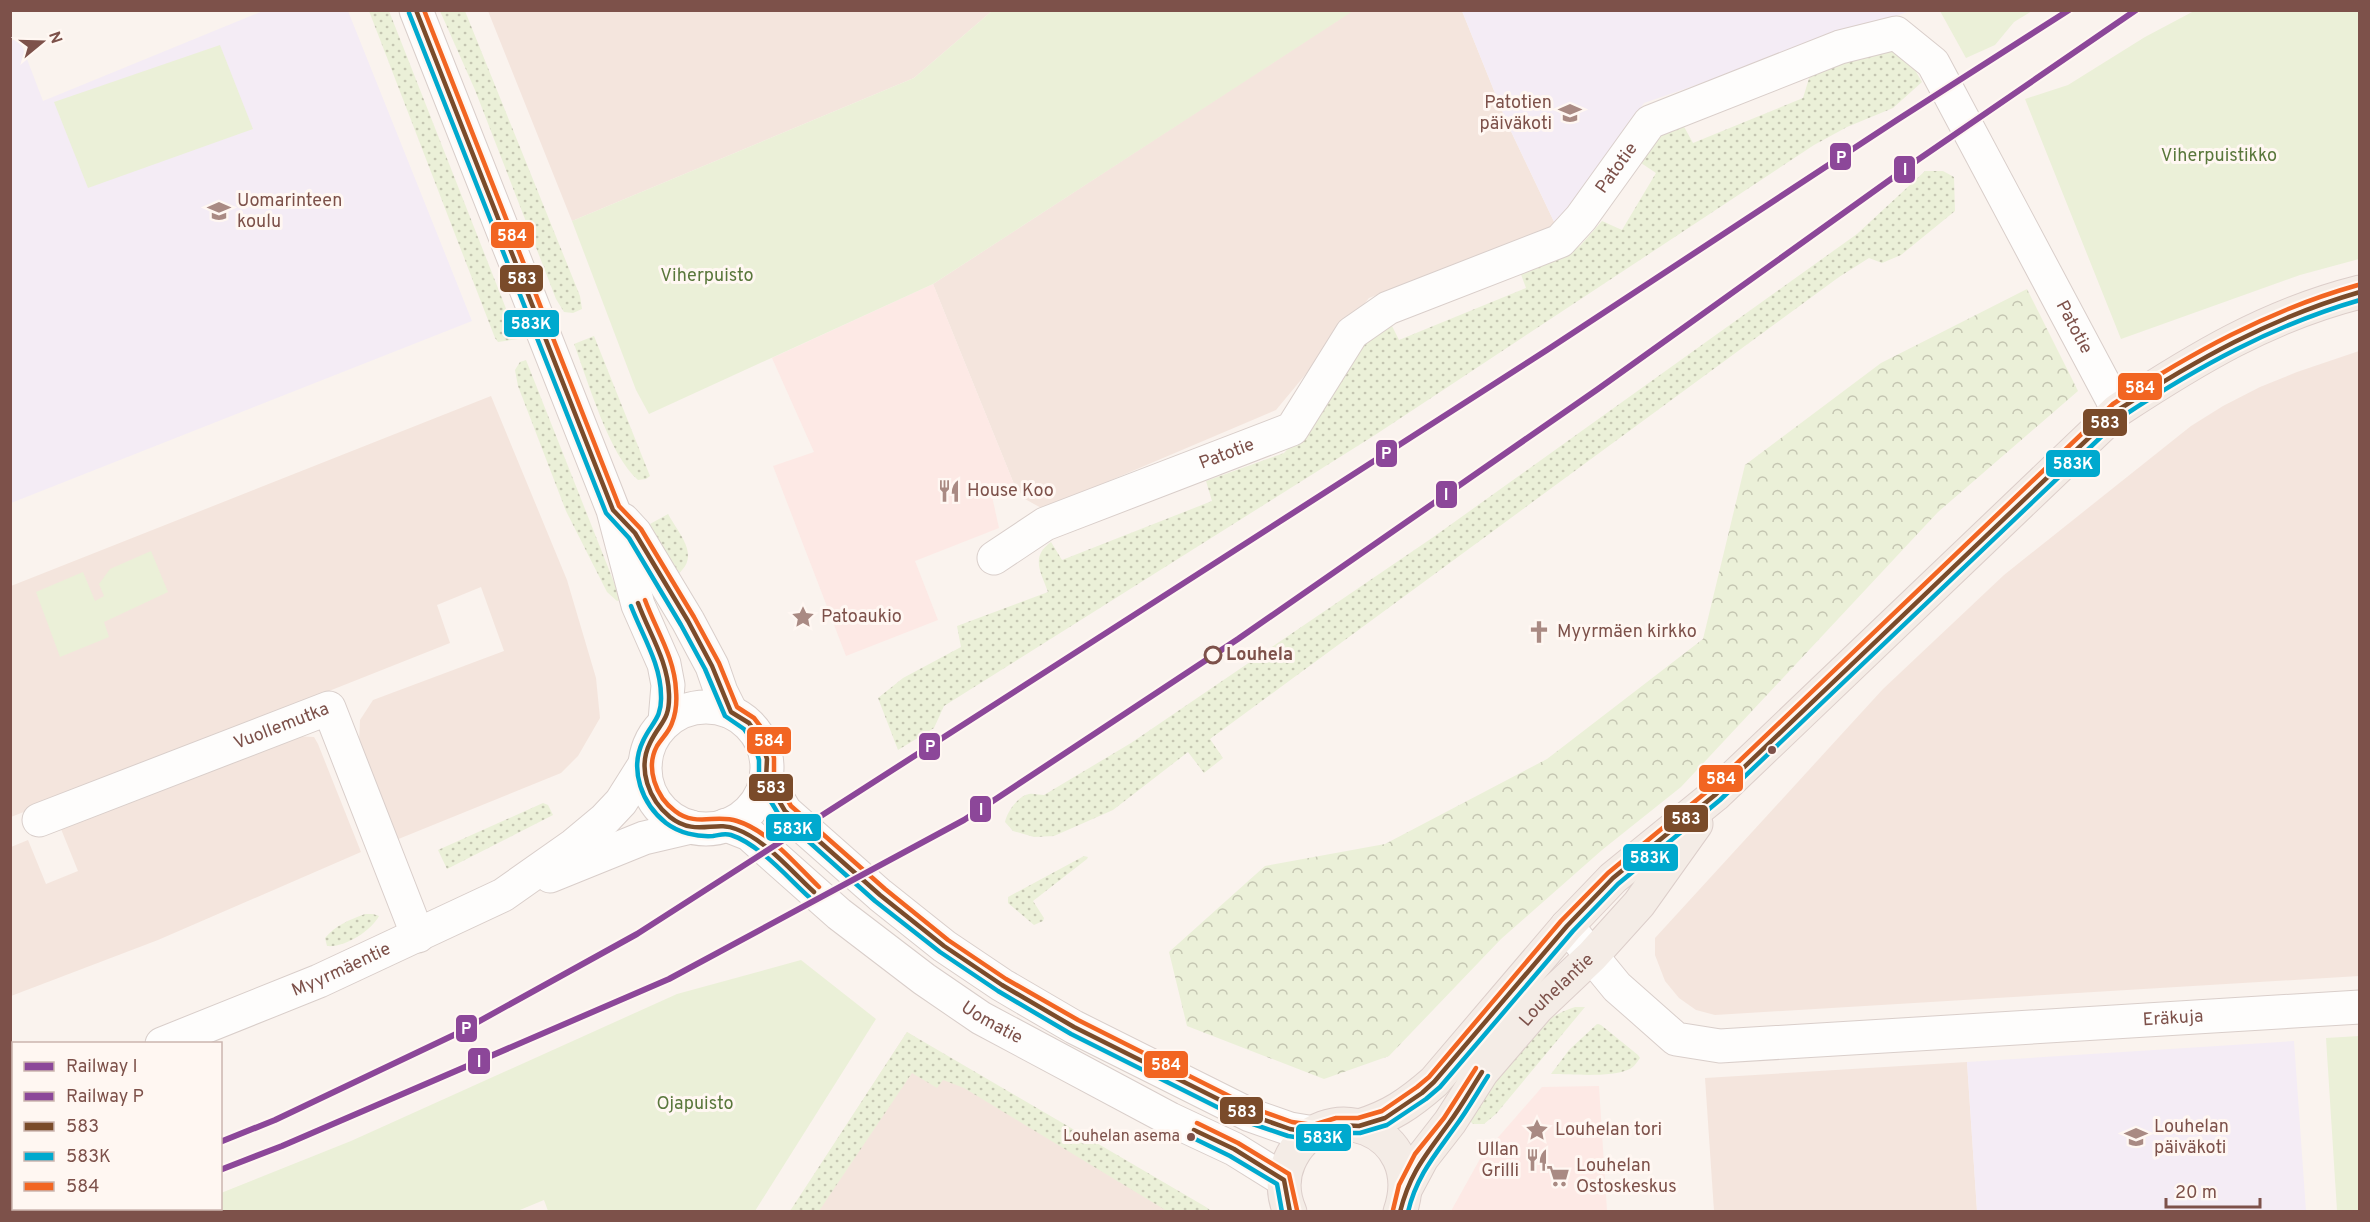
<svg xmlns="http://www.w3.org/2000/svg" width="2370" height="1222" font-family="Overpass,sans-serif">
	<defs>
		<pattern id="grass-dots" width="8" height="8" patternUnits="userSpaceOnUse" patternTransform="scale(1.5)"><rect width="8" height="8" fill="#ebf0d8"/><path d="M2 2h.1M6 6h.1" fill="none" stroke="#c4c5b1" stroke-width="1.8" stroke-linecap="round"/></pattern>
		<pattern id="forest-crowns" width="20" height="18" patternUnits="userSpaceOnUse" patternTransform="scale(1.5)"><rect width="20" height="18" fill="#ebf0d8"/><path d="M2 6a3 3 0 1 1 6 0M12 15a3 3 0 1 1 6 0" fill="none" stroke="#c4c5b1"/></pattern>
	</defs>
	<rect width="100%" height="100%" fill="#faf3ee"/>
	<!-- residential -->
	<g fill="#f4e5dd">
		<path d="M 488,11 L 992,11 L 914,78 L 572,221 Z"/>
		<path d="M 1352,11 L 1462,11 L 1507,123 L 1557,228 L 1369,298 L 1276,410 L 1043,509 L 1025,499 L 1014,484 L 933,284 Z"/>
		<path d="M 2359,351 L 2359,976 L 1715,1015 L 1696,1010 L 1679,998 L 1665,981 L 1655,955 L 1655,938 L 1883,689 L 2004,575 L 2191,426 L 2223,406 L 2260,387 L 2297,372 Z"/>
		<path d="M 491,396 L 567,580 L 596,678 L 600,718 L 578,756 L 561,773 L 396,840 L 359,743 L 360,720 L 373,700 L 504,651 L 481,587 L 437,605 L 450,643 L 11,817 L 11,586 Z"/>
		<path d="M 295,736 L 314,737 L 318,744 L 361,852 L 158,940 L 11,996 L 11,847 L 28,840 L 46,884 L 78,871 L 61,829 Z"/>
		<path d="M 907,1032 L 1185,1212 L 790,1212 Z"/>
		<path d="M 1967,1062 L 1977,1211 L 1714,1211 L 1705,1078 Z"/>
	</g>
	<!-- commercial -->
	<g fill="#fde9e5">
		<path d="M 933,284 L 1014,484 L 991,492 L 999,528 L 915,561 L 938,620 L 846,656 L 773,466 L 814,452 L 772,358 Z"/>
		<path d="M 1599,1086 L 1607,1211 L 1451,1211 L 1481,1157 L 1542,1087 Z"/>
	</g>
	<!-- education -->
	<g fill="#f4ecf5">
		<path d="M 263,11 L 348,11 L 472,321 L 11,503 L 11,41 L 19,38 L 43,101 Z"/>
		<path d="M 1462,11 L 1910,11 L 1644,103 L 1557,228 L 1507,123 Z"/>
		<path d="M 2294,1041 L 2306,1211 L 1977,1211 L 1967,1062 Z"/>
	</g>
	<!-- grass -->
	<g fill="url(#grass-dots)">
		<path d="M 369,11 L 389,11 L 518,339 L 498,342 L 495,338 Z"/>
		<path d="M 440,11 L 465,11 L 580,296 L 582,309 L 573,313 L 564,312 L 556,299 L 475,90 Z"/>
		<path d="M 1888,47 L 1904,51 L 1922,82 L 1893,108 L 1847,127 L 1814,145 L 1375,435 L 944,706 L 934,728 L 898,750 L 878,698 L 903,678 L 961,647 L 957,626 L 1048,592 C 1041,572 1030,557 1051,542 L 1062,560 L 1212,501 L 1206,481 L 1284,453 L 1313,421 L 1356,355 L 1374,333 L 1391,324 L 1399,340 L 1526,288 L 1519,269 L 1580,246 L 1602,221 L 1622,230 L 1656,173 L 1638,161 L 1652,139 L 1682,123 L 1693,143 L 1803,98 L 1810,75 Z"/>
		<path d="M 1925,171 L 1943,171 L 1954,177 L 1955,211 L 1901,255 L 1882,263 L 1869,258 L 1839,277 L 1210,739 L 1223,758 L 1204,773 L 1188,752 L 1113,810 L 1054,836 L 1034,837 L 1013,831 L 1005,822 C 1007,812 1018,796 1029,794 C 1033,793 1040,795 1044,795 L 1131,743 L 1432,538 L 1857,234 Z"/>
		<path d="M 594,336 L 650,476 L 646,479 L 638,480 C 609,455 588,381 574,344 Z"/>
		<path d="M 526,360 L 621,600 L 617,601 L 607,592 L 566,511 L 518,386 L 515,370 L 520,362 Z"/>
		<path d="M 668,514 C 679,534 701,556 678,574 L 665,556 L 650,524 Z"/>
		<path d="M 543,803 L 548,805 L 553,815 L 447,869 L 438,850 Z"/>
		<path d="M 1084,856 L 1088,857 L 1087,859 L 1033,901 L 1044,918 L 1043,921 L 1034,925 L 1008,903 L 1008,897 Z"/>
		<path d="M 365,914 L 373,914 L 379,916 C 371,931 344,948 327,946 L 325,938 C 336,925 349,920 365,914 Z"/>
		<path d="M 1575,1007 L 1585,1007 L 1496,1114 L 1484,1124 L 1473,1124 L 1469,1120 C 1497,1079 1524,1022 1575,1007 Z"/>
		<path d="M 1597,1024 L 1601,1025 L 1638,1055 L 1640,1058 C 1637,1062 1634,1067 1630,1069 C 1611,1078 1572,1074 1551,1074 L 1569,1050 Z"/>
		<path d="M 907,1032 L 1206,1207 L 1211,1211 L 1167,1211 L 964,1088 L 943,1080 L 937,1088 L 912,1073 L 819,1211 L 790,1211 Z"/>
	</g>
	<!-- forest -->
	<path fill="url(#forest-crowns)" d="M 2027,289 L 2078,391 L 1938,512 L 1681,787 L 1602,850 L 1501,939 L 1389,1056 L 1324,1079 L 1187,1026 L 1169,952 L 1265,866 L 1385,844 L 1547,759 L 1703,639 L 1745,465 L 1881,363 Z"/>
	<!-- park -->
	<g fill="#ebf0d8">
		<path d="M 992,11 L 1353,11 L 933,284 L 649,414 L 636,390 L 572,221 L 914,78 Z"/>
		<path d="M 1940,11 L 2032,11 L 2014,22 L 1995,45 L 1966,58 Z"/>
		<path d="M 2194,11 L 2359,11 L 2359,259 L 2300,275 L 2121,339 L 2025,99 L 2068,85 L 2145,37 Z"/>
		<path d="M 220,45 L 253,129 L 88,188 L 54,102 Z"/>
		<path d="M 151,551 L 168,592 L 104,622 L 109,637 L 60,657 L 36,592 L 83,572 L 95,601 L 104,596 L 99,584 L 110,569 Z"/>
		<path d="M 801,960 L 876,1019 L 755,1211 L 548,1211 L 544,1200 L 515,1212 L 176,1211 L 183,1209 L 220,1208 L 221,1193 L 351,1141 L 677,994 Z"/>
		<path d="M 2359,1036 L 2359,1211 L 2337,1211 L 2326,1038 Z"/>
	</g>
	<g fill="none" stroke-linecap="round" stroke-linejoin="round">
		<!-- minor casing -->
		<g stroke="#d9ceca" stroke-width="35">
			<g id="minor">
				<path d="M 416,10 L 613,510 L 638,605 L 664,664 L 668,685 L 665,721"/>
				<path d="M 623,520 L 635,533 L 688,621 L 712,666 L 721,692 L 731,712"/>
				<path id="s1" d="M 994,558 L 1045,524 L 1292,429 L 1352,333 L 1388,308 L 1560,241 L 1581,218 L 1650,122 L 1840,47 L 1896,33 L 1933,63 L 2118,410"/>
				<circle cx="706" cy="768" r="61"/>
				<path d="M 766,779 L 785,811 L 880,895 L 944,946 L 1002,985 L 1074,1027 L 1250,1115 L 1290,1129 L 1314,1133"/>
				<path id="s2" d="M 39,820 L 329,708 L 418,936"/>
				<path id="s3" d="M 726,825 L 749,834 L 839,914 L 924,979 L 981,1018 L 1170,1119 L 1234,1149 L 1284,1180"/>
				<path d="M 550,876 L 644,838 L 691,827"/>
				<path id="s4" d="M 1567,926 L 1617,987 L 1676,1039 L 1720,1046 L 2360,1007"/>
				<path id="s5" d="M 162,1044 L 319,981 L 503,895 L 574,845 L 604,820 L 621,802 L 645,764"/>
				<path d="M 10,1104 L 14,1103"/>
			</g>
		</g>
		<!-- major casing -->
		<g stroke="#dcceca" stroke-width="35">
			<g id="major">
				<path d="M 1359,1126 C 1390,1117 1410,1103 1434,1082 L 1567,926 L 1613,878 L 1715,795 L 2118,410 C 2196,359 2268,315 2360,292"/>
				<path id="s6" d="M 1406,1188 L 1422,1158 L 1450,1122 L 1482,1072 L 1537,1008 L 1592,956 L 1639,904 L 1696,824"/>
				<path d="M 1290,1212 C 1283,1196 1282,1178 1289,1162 C 1320,1090 1429,1129 1400,1212"/>
			</g>
		</g>
		<!-- minor -->
		<use href="#minor" stroke="#fefdfc" stroke-width="33"/>
		<!-- major -->
		<use href="#major" stroke="#f4ece6" stroke-width="33"/>
		<!-- bus-1 casing -->
		<g stroke="#fff7f2" stroke-width="9">
			<g id="bus-1">
				<path d="M 416,10 L 613,510 L 635,533 L 688,621 L 712,666 L 731,712 L 749,723 L 761,740 L 767,759 L 766,779 L 785,811 L 880,895 L 944,946 L 1002,985 L 1074,1027 L 1250,1115 L 1290,1129 L 1314,1133 L 1338,1125 L 1359,1126 L 1385,1118 L 1422,1093 L 1434,1082 L 1567,926 L 1613,878 L 1715,795 L 2118,410 C 2196,360 2270,318 2360,292"/>
				<path d="M 638,603 C 649,633 668,661 669,694 C 670,721 660,722 650,743 C 637,769 649,800 670,817 C 695,837 715,820 736,829 C 766,840 791,871 814,892"/>
				<path d="M 1194,1130 L 1234,1149 L 1284,1180 L 1290,1212"/>
				<path d="M 1400,1212 C 1410,1172 1426,1155 1449,1123 C 1461,1107 1471,1089 1482,1072"/>
			</g>
		</g>
		<!-- bus-2 casing -->
		<g stroke="#fff7f2" stroke-width="9">
			<g id="bus-2">
				<path d="M 409,13 L 606,513 L 629,538 L 681,625 L 705,669 L 725,716 L 744,729 L 754,743 L 759,760 L 759,782 L 779,815 L 875,901 L 940,952 L 998,991 L 1071,1034 L 1247,1122 L 1288,1136 L 1315,1140 L 1339,1133 L 1360,1133 L 1387,1125 L 1426,1099 L 1440,1087 L 1573,931 L 1618,884 L 1720,800 L 2123,416 C 2198,367 2273,325 2360,300"/>
				<path d="M 631,606 C 642,635 661,664 661,696 C 662,719 651,723 643,741 C 629,770 642,804 666,823 C 679,833 697,837 713,836 C 720,835 724,833 731,835 C 759,844 788,878 809,897"/>
				<path d="M 1191,1137 L 1230,1156 L 1277,1184 L 1282,1212"/>
				<path d="M 1408,1212 C 1416,1177 1435,1155 1455,1127 C 1467,1111 1477,1093 1488,1076"/>
			</g>
		</g>
		<!-- bus-3 casing -->
		<g stroke="#fff7f2" stroke-width="9">
			<g id="bus-3">
				<path d="M 424,10 L 619,506 L 641,529 L 694,617 L 719,663 L 737,707 L 754,718 L 768,736 L 774,758 L 774,777 L 791,806 L 885,889 L 948,940 L 1006,979 L 1078,1020 L 1253,1108 L 1292,1122 L 1313,1125 L 1336,1118 L 1358,1118 L 1382,1111 L 1417,1087 L 1429,1077 L 1561,921 L 1608,873 L 1710,789 L 2113,404 C 2191,353 2269,310 2358,285"/>
				<path d="M 645,600 C 656,630 675,658 676,691 C 677,702 676,713 672,723 C 669,732 662,738 657,746 C 645,768 656,797 675,811 C 695,827 716,814 737,821 C 769,831 795,864 819,887"/>
				<path d="M 1197,1123 L 1238,1143 L 1289,1174 L 1297,1210"/>
				<path d="M 1393,1210 L 1399,1185 L 1415,1154 L 1444,1118 L 1476,1068"/>
			</g>
		</g>
		<!-- bus-1 -->
		<use href="#bus-1" stroke="#7a4b2a" stroke-width="4.5"/>
		<!-- bus-2 -->
		<use href="#bus-2" stroke="#00a9ce" stroke-width="4.5"/>
		<!-- bus-3 -->
		<use href="#bus-3" stroke="#f26522" stroke-width="4.5"/>
		<!-- rail-1 casing -->
		<g stroke="#fff7f2" stroke-width="10">
			<path id="rail-1" d="M 220,1170 L 282,1146 L 669,979 L 964,820 L 1238,639 L 1598,389 L 1919,159 L 2136,10"/>
		</g>
		<!-- rail-2 casing -->
		<g stroke="#fff7f2" stroke-width="10">
			<path id="rail-2" d="M 220,1142 L 275,1120 L 456,1034 L 637,934 L 1547,350 L 1897,120 L 2069,10"/>
		</g>
		<!-- rail-1 -->
		<use href="#rail-1" stroke="#8c4799" stroke-width="6"/>
		<!-- rail-2 -->
		<use href="#rail-2" stroke="#8c4799" stroke-width="6"/>
	</g>
	<!-- icons -->
	<defs>
		<g id="school-bare" transform="scale(1.8)"><path d="M0-5L7-2L0 1L-7-2ZM-4 1L0 2.5L4 1V4Q0 6-4 4Z" fill="#a98a83" stroke="#fff7f2" stroke-width="2.5" paint-order="stroke"/></g>
		<g id="restaurant-bare" transform="scale(1.8)"><path d="M-5-6h1v4h1v-4h1v4h1v-4h1v5L-1.5 .5V6h-2V.5L-5-1ZM5-6V6H3V1.5H1.5Q1.5-4 5-6Z" fill="#a98a83" stroke="#fff7f2" stroke-width="2.5" paint-order="stroke"/></g>
		<g id="sight-bare" transform="scale(1.8)"><path d="M0-6L1.8-2.2L6-1.7L2.9 1.2L3.7 5.4L0 3.3L-3.7 5.4L-2.9 1.2L-6-1.7L-1.8-2.2Z" fill="#a98a83" stroke="#fff7f2" stroke-width="2.5" paint-order="stroke"/></g>
		<g id="church-bare" transform="scale(1.8)"><path d="M-1.2-6h2.4v3.5h3.3v2.4h-3.3V6h-2.4V-.1h-3.3v-2.4h3.3Z" fill="#a98a83" stroke="#fff7f2" stroke-width="2.5" paint-order="stroke"/></g>
		<g id="supermarket-bare" transform="scale(1.8)"><path d="M-6-5.5h2.5l.6 2H6L4.5 2H-2.5L-4.4-4H-6ZM-1.5 3.2a1.3 1.3 0 1 0 .1 0ZM3 3.2a1.3 1.3 0 1 0 .1 0Z" fill="#a98a83" stroke="#fff7f2" stroke-width="2.5" paint-order="stroke"/></g>
	</defs>
	<g fill-rule="evenodd">
		<use href="#school-bare" x="1570" y="113"/>
		<use href="#school-bare" x="219" y="211"/>
		<use href="#restaurant-bare" x="949" y="491"/>
		<use href="#sight-bare" x="803" y="617"/>
		<use href="#church-bare" x="1539" y="632"/>
		<use href="#sight-bare" x="1537" y="1130"/>
		<use href="#school-bare" x="2136" y="1137"/>
		<use href="#restaurant-bare" x="1537" y="1160"/>
		<use href="#supermarket-bare" x="1558" y="1176"/>
	</g>
	<!-- markers -->
	<circle fill="#fff7f2" stroke="#7d514a" stroke-width="3" cx="1213" cy="655" r="8"/>
	<g fill="#7d514a" stroke="#fff7f2" stroke-width="2">
		<circle cx="1772" cy="750" r="5"/>
		<circle cx="1191" cy="1137" r="5"/>
	</g>
	<g text-anchor="middle" dominant-baseline="central" stroke-width="6" stroke-linejoin="round" paint-order="stroke">
		<!-- bus labels -->
		<g font-size="16" fill="#7d514a" stroke="#fff7f2" text-anchor="end">
			<text x="1180" y="1137">Louhelan asema</text>
		</g>
		<!-- poi labels -->
		<g font-size="18" fill="#7d514a" stroke="#fff7f2" text-anchor="start">
			<text x="1552" y="103" text-anchor="end">Patotien<tspan x="1552" dy="21">päiväkoti</tspan></text>
			<text x="237" y="201">Uomarinteen<tspan x="237" dy="21">koulu</tspan></text>
			<text x="967" y="491">House Koo</text>
			<text x="821" y="617">Patoaukio</text>
			<text x="1557" y="632">Myyrmäen kirkko</text>
			<text x="2154" y="1127">Louhelan<tspan x="2154" dy="21">päiväkoti</tspan></text>
			<text x="1555" y="1130">Louhelan tori</text>
			<text x="1519" y="1150" text-anchor="end">Ullan<tspan x="1519" dy="21">Grilli</tspan></text>
			<text x="1576" y="1166">Louhelan<tspan x="1576" dy="21">Ostoskeskus</tspan></text>
		</g>
		<!-- park labels -->
		<g font-size="18" fill="#59773b" stroke="#fff7f2">
			<text x="2219" y="156">Viherpuistikko</text>
			<text x="707" y="276">Viherpuisto</text>
			<text x="695" y="1104">Ojapuisto</text>
		</g>
		<!-- street labels -->
		<g font-size="18" fill="#7d514a" stroke="#fff7f2">
			<text stroke="none"><textPath href="#s1" startOffset="760">Patotie</textPath></text>
			<text stroke="none"><textPath href="#s1" startOffset="1426">Patotie</textPath></text>
			<text stroke="none"><textPath href="#s1" startOffset="256">Patotie</textPath></text>
			<text stroke="none"><textPath href="#s2" startOffset="260">Vuollemutka</textPath></text>
			<text stroke="none"><textPath href="#s5" startOffset="194">Myyrmäentie</textPath></text>
			<text stroke="none"><textPath href="#s6" startOffset="250">Louhelantie</textPath></text>
			<text stroke="none"><textPath href="#s4" startOffset="656">Eräkuja</textPath></text>
			<text stroke="none"><textPath href="#s3" startOffset="333">Uomatie</textPath></text>
		</g>
		<!-- stop labels -->
		<g font-size="18" font-weight="bold" fill="#7d514a" stroke="#fff7f2" text-anchor="start">
			<text x="1226" y="655">Louhela</text>
		</g>
	</g>
	<g stroke="#fff7f2" stroke-width="2">
		<rect x="1829" y="142" width="23" height="29" rx="6" fill="#8c4799"/>
		<rect x="1893" y="155" width="23" height="29" rx="6" fill="#8c4799"/>
		<rect x="490" y="221" width="45" height="28" rx="6" fill="#f26522"/>
		<rect x="499" y="264" width="45" height="29" rx="6" fill="#7a4b2a"/>
		<rect x="503" y="309" width="57" height="29" rx="6" fill="#00a9ce"/>
		<rect x="2117" y="372" width="46" height="29" rx="6" fill="#f26522"/>
		<rect x="2082" y="408" width="46" height="29" rx="6" fill="#7a4b2a"/>
		<rect x="1375" y="439" width="23" height="29" rx="6" fill="#8c4799"/>
		<rect x="2045" y="449" width="56" height="29" rx="6" fill="#00a9ce"/>
		<rect x="1435" y="480" width="23" height="29" rx="6" fill="#8c4799"/>
		<rect x="746" y="726" width="46" height="29" rx="6" fill="#f26522"/>
		<rect x="918" y="732" width="23" height="29" rx="6" fill="#8c4799"/>
		<rect x="1698" y="764" width="46" height="29" rx="6" fill="#f26522"/>
		<rect x="748" y="773" width="46" height="29" rx="6" fill="#7a4b2a"/>
		<rect x="969" y="795" width="23" height="28" rx="6" fill="#8c4799"/>
		<rect x="1663" y="804" width="46" height="29" rx="6" fill="#7a4b2a"/>
		<rect x="765" y="813" width="57" height="29" rx="6" fill="#00a9ce"/>
		<rect x="1622" y="843" width="57" height="29" rx="6" fill="#00a9ce"/>
		<rect x="455" y="1014" width="23" height="29" rx="6" fill="#8c4799"/>
		<rect x="467" y="1047" width="24" height="28" rx="6" fill="#8c4799"/>
		<rect x="1143" y="1050" width="46" height="29" rx="6" fill="#f26522"/>
		<rect x="1219" y="1096" width="45" height="29" rx="6" fill="#7a4b2a"/>
		<rect x="1295" y="1123" width="57" height="29" rx="6" fill="#00a9ce"/>
	</g>
	<g font-size="16" text-anchor="middle" font-weight="bold" fill="#fff">
		<text x="1841" y="163">P</text>
		<text x="1905" y="175">I</text>
		<text x="512" y="241">584</text>
		<text x="522" y="284">583</text>
		<text x="531" y="329">583K</text>
		<text x="2140" y="393">584</text>
		<text x="2105" y="428">583</text>
		<text x="1386" y="459">P</text>
		<text x="2073" y="469">583K</text>
		<text x="1446" y="500">I</text>
		<text x="769" y="746">584</text>
		<text x="930" y="752">P</text>
		<text x="1721" y="784">584</text>
		<text x="771" y="793">583</text>
		<text x="981" y="815">I</text>
		<text x="1686" y="824">583</text>
		<text x="793" y="834">583K</text>
		<text x="1650" y="863">583K</text>
		<text x="466" y="1034">P</text>
		<text x="479" y="1067">I</text>
		<text x="1166" y="1070">584</text>
		<text x="1242" y="1117">583</text>
		<text x="1323" y="1143">583K</text>
	</g>
	<!-- border -->
	<rect width="2370" height="1222" fill="none" stroke="#7d514a" stroke-width="24"/>
	<!-- legend -->
	<rect x="12" y="1042" width="210" height="168" fill="#fff7f2" stroke="#cbb5af" stroke-width="1.5"/>
	<rect x="24" y="1062" width="30" height="9" fill="#8c4799" stroke="#cbb5af" stroke-width="1.5"/>
	<text x="66" y="1072" font-size="18" fill="#7d514a">Railway I</text>
	<rect x="24" y="1092" width="30" height="9" fill="#8c4799" stroke="#cbb5af" stroke-width="1.5"/>
	<text x="66" y="1102" font-size="18" fill="#7d514a">Railway P</text>
	<rect x="24" y="1122" width="30" height="9" fill="#7a4b2a" stroke="#cbb5af" stroke-width="1.5"/>
	<text x="66" y="1132" font-size="18" fill="#7d514a">583</text>
	<rect x="24" y="1152" width="30" height="9" fill="#00a9ce" stroke="#cbb5af" stroke-width="1.5"/>
	<text x="66" y="1162" font-size="18" fill="#7d514a">583K</text>
	<rect x="24" y="1182" width="30" height="9" fill="#f26522" stroke="#cbb5af" stroke-width="1.5"/>
	<text x="66" y="1192" font-size="18" fill="#7d514a">584</text>
	<!-- north arrow -->
	<g transform="translate(42 42) rotate(71)" stroke="#fff7f2" stroke-width="4.5" paint-order="stroke">
	<path d="M0-4.5L10 22L0 15L-10 22Z" fill="#7d514a"/>
	<text y="-9" font-size="16" font-weight="bold" text-anchor="middle" fill="#7d514a">N</text>
	</g>
	<!-- scale -->
	<path d="M2166 1198v9h94v-9" fill="none" stroke="#7d514a" stroke-width="3"/>
	<text x="2175" y="1198" font-size="18" fill="#7d514a" stroke="#fff7f2" stroke-width="4.5" paint-order="stroke">20 m</text>
</svg>
